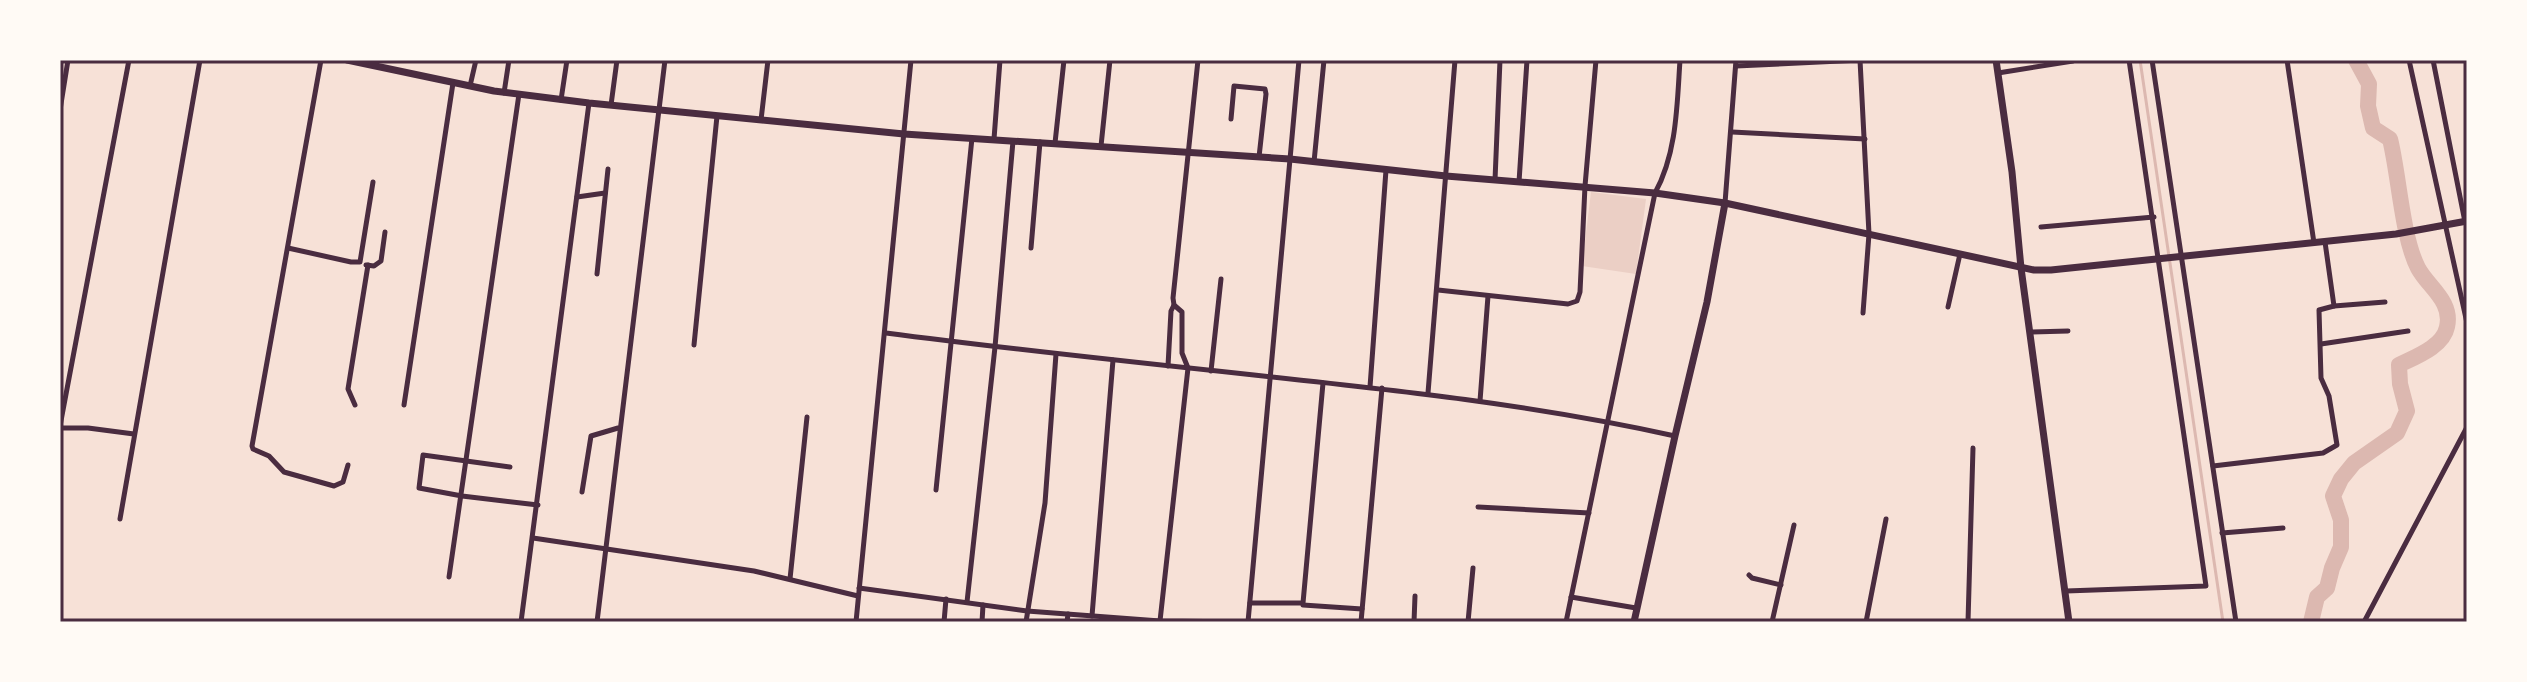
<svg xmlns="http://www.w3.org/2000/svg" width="2527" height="682" font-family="Quicksand,sans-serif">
	<rect width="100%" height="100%" fill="#f7e1d7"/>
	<!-- green -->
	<path fill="#ebcfc5" d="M 1591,192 L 1646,199 L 1636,274 L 1582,266 Z"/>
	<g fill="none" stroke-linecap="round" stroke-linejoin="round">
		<!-- stream -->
		<path stroke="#dcb8b0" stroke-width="3" d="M 2140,60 L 2223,622"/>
		<!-- river -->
		<path stroke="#dcb8b0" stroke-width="16" d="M 2311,622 L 2317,597 L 2327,588 L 2332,568 L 2341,547 L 2341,520 L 2333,496 L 2341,479 L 2354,463 L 2397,433 L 2407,411 L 2400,384 L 2399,365 C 2415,357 2443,347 2447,327 C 2453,301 2428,287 2418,268 C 2402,237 2399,175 2390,139 L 2373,128 L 2368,106 L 2369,84 L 2356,60"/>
		<!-- minor -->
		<g stroke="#4a2c40" stroke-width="5">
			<path d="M 321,60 L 252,446 L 253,449 L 269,456 L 284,472 L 334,486 L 343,482 L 348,465"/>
			<path d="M 1860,60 L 1869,234 L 1863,313"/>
			<path d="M 2152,60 L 2236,622"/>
			<path d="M 2287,60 L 2314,243"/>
			<path d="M 2409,60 L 2467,323"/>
			<path d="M 2433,60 L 2465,222"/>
			<path d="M 1736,66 L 1861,60"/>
			<path d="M 1998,73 L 2073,61"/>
			<path d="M 470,86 L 476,60"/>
			<path d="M 504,93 L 509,60"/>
			<path d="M 561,100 L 567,60"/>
			<path d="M 611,105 L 617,60"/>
			<path d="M 60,110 L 68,60"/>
			<path d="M 1231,119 L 1234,86 L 1265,89 L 1266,94 L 1259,157"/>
			<path d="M 761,120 L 768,60"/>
			<path d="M 1732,132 L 1865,139"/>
			<path d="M 994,139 L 1000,60"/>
			<path d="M 1055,143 L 1064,60"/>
			<path d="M 1101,146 L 1110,60"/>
			<path d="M 1314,162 L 1324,60"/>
			<path d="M 1495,180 L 1500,60"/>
			<path d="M 1519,182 L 1527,60"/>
			<path d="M 577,197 L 605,193"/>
			<path d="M 1725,203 L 1736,60"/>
			<path d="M 2041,227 L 2154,217"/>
			<path d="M 288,248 L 351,262 L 360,262 L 373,182"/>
			<path d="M 1031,248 L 1040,142"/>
			<path d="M 366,265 L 374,266 L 381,261 L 385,232"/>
			<path d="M 597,274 L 608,169"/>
			<path d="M 1438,290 L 1568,304 L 1577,301 L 1580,292 L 1585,186 L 1596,60"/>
			<path d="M 2334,306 L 2385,302"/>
			<path d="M 1948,307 L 1960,254"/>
			<path d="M 2030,332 L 2068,331"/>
			<path d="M 886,333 C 1008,349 1131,362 1254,375 C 1395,390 1536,405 1675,436"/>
			<path d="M 2321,344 L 2408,331"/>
			<path d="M 694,345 L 717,116"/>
			<path d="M 1168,366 L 1171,311 L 1174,305"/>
			<path d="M 1211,371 L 1221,279"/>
			<path d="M 1370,387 L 1386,170"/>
			<path d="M 1428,393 L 1455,60"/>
			<path d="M 1480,401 L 1488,296"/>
			<path d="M 355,405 L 348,389 L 368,265"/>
			<path d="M 404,405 L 453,83"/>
			<path d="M 60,426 L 129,60"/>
			<path d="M 60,428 L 88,428 L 134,434"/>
			<path d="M 2213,466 L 2323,453 L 2337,445 L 2329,396 L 2321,378 L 2319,310 L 2334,306 L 2325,242"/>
			<path d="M 510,467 L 423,455 L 419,488 L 462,496 L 538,505"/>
			<path d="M 936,490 L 972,138"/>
			<path d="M 582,492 L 591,436 L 618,428"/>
			<path d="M 1478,507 L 1589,513"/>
			<path d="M 120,519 L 200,60"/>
			<path d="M 2222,533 L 2283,528"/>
			<path d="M 533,538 L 754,571 L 858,596"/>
			<path d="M 1749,575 L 1752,578 L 1781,585"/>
			<path d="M 449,577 L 519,94"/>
			<path d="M 790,579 L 807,417"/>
			<path d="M 859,588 L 1027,611 L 1160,621 L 1248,622"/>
			<path d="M 2066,591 L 2206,586 L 2129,60"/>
			<path d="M 1571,597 L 1636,608"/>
			<path d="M 967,602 L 995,347 L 1013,141"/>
			<path d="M 1250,603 L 1303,603 L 1323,383"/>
			<path d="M 1303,605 L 1362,609"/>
			<path d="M 1092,616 L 1113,360"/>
			<path d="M 1160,621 L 1188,368 L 1182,353 L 1182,312 L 1174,305 L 1173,298 L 1198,60"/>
			<path d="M 521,622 L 589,103"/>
			<path d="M 597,622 L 665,60"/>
			<path d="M 856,622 L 911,60"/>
			<path d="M 944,622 L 946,599"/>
			<path d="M 982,622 L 983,605"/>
			<path d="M 1026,622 L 1045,503 L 1056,354"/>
			<path d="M 1067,622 L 1068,614"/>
			<path d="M 1248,622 L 1299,60"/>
			<path d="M 1361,622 L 1382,388"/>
			<path d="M 1414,622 L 1415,596"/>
			<path d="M 1468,622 L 1473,568"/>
			<path d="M 1566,622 L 1655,193 C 1677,153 1677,105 1680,60"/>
			<path d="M 1772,622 L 1794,525"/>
			<path d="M 1866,622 L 1886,519"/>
			<path d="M 1968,622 L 1973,448"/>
			<path d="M 2364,622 L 2467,427"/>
		</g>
		<!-- tertiary -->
		<g stroke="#4a2c40" stroke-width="7">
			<path d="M 347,60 L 494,91 L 589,103 L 904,134 L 1290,159 L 1446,176 L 1655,193 L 1725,203 L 2034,270 L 2051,270 L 2396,234 L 2467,221"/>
			<path d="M 1996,60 L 2012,172 L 2021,268 L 2069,622"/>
			<path d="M 1634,622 L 1675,436 L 1707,302 L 1725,203"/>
		</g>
	</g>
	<!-- border -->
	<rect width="2527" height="682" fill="none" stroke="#fffaf5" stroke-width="124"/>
	<rect x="62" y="62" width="2403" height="558" fill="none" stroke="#4a2c40" stroke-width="3"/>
</svg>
